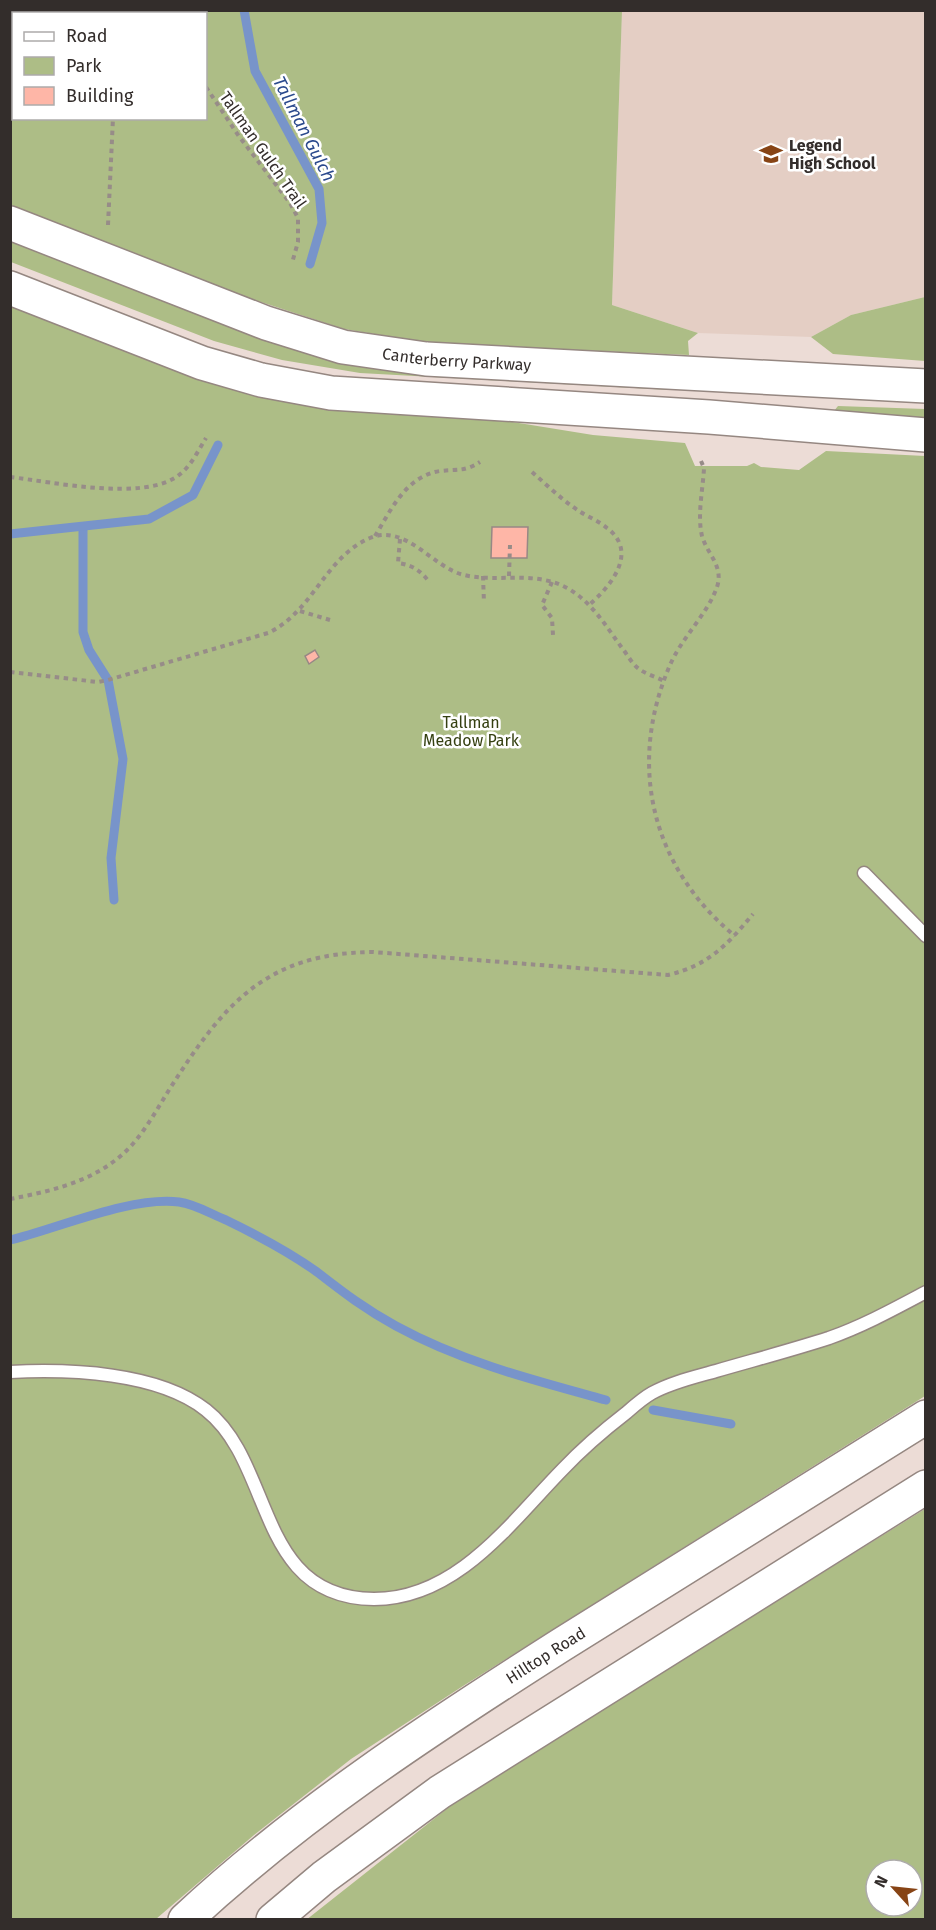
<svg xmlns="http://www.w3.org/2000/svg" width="936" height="1930" font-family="'Fira Sans',sans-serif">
	<rect width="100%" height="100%" fill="#ecdcd6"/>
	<!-- built -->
	<path fill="#e4cec4" d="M 622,11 L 925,11 L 925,297 L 851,315 L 811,337 L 698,333 L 612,305 Z"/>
	<!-- green -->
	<g fill="#adbd86" fill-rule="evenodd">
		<path d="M 10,11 L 622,11 L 612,305 L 698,333 L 688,341 L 689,355 L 436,344 L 344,329 L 227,291 L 11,205 ZM 14,14 L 206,14 L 206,118 L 14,118 Z"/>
		<path d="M 10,233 L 245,325 L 675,385 L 670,390 L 360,373 L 282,360 L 214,341 L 11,262 Z"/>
		<path d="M 925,297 L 925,361 L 833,354 L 811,337 L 851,315 Z"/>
		<path d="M 11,304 L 476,416 L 593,435 L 685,443 L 695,466 L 747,466 L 754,463 L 761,467 L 799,470 L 826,451 L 925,456 L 925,1396 L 463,1686 L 351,1759 L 254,1835 L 156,1919 L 11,1920 Z"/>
		<path d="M 838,406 L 925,409 L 925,419 L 834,411 Z"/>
		<path d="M 925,1509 L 925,1919 L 306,1920 L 463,1796 ZM 876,1870 L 912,1870 L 912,1906 L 876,1906 Z"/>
	</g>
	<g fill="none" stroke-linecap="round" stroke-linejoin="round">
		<!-- stream -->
		<g stroke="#7894ca" stroke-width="9">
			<path d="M 244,10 L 255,71 L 319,189 L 322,223 L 310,264"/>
			<path d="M 83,527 L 83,632 L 89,650 L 108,680 L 123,759 L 111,858 L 114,900"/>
			<path d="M 10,534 L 149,519 L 193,495 L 218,445"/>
			<path d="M 10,1240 C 59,1228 131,1196 179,1202 C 195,1204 211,1214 226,1220 C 257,1235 288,1251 317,1272 C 344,1293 365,1309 396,1326 C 462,1362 533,1380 606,1400"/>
			<path d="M 653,1410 L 731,1424"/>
		</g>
	</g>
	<!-- building -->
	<g fill="#feb6a7" stroke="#978885" stroke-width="1.5">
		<path d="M 492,527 L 528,527 L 527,558 L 491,558 Z"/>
		<path d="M 315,650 L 319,657 L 309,664 L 305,656 Z"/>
	</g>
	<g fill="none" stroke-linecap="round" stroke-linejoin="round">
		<!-- lane casing -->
		<g stroke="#958781" stroke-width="15">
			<g id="lane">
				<path d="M 864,873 L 926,936"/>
				<path d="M 10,1372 C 69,1369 158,1372 206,1410 C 275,1464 255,1598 374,1599 C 457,1599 511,1522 563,1469 C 582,1449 604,1430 626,1413 C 634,1406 643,1398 652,1393 C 672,1382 695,1377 716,1371 C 754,1360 792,1350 829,1338 C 863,1326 894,1309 926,1292"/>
			</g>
		</g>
		<!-- secondary casing -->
		<g stroke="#958781" stroke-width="36">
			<g id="secondary">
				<path id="s1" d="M 10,223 L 266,323 L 343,347 L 426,359 L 926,386"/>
				<path d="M 10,288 L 202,363 L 261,380 L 331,393 L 709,417 L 926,435"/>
				<path id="s2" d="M 185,1920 C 300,1813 429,1729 561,1645 C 682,1569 804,1494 926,1417"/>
				<path d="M 273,1920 L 324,1877 L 440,1792 L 926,1487"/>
			</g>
		</g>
		<!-- path -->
		<g stroke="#978c88" stroke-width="4" stroke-dasharray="4.5 4.5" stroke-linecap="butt">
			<path d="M 171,14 L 175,10"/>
			<path d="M 206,87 L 238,135 L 290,203 L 298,218 L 298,242 L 292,263"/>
			<path d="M 108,225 L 113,118"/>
			<path d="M 701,461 L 704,468 C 703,489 697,515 702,536 C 707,554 724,566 717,587 C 707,615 682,637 670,665 C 627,764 651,867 735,936"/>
			<path d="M 532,472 C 547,485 562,500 579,511 C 588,517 599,521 607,528 C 639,552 611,586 589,605"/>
			<path d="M 10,477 C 54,482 144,502 179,475 C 191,466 198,451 206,438"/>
			<path d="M 375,536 C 391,510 406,476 440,471 C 458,469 464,472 480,462"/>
			<path d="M 400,539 L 398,563 C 413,565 421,571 430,583"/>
			<path d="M 483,576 L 484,603"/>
			<path d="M 509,576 L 510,545"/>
			<path d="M 552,582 L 542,605 L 552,618 L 553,635"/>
			<path d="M 300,611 L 330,620"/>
			<path d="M 10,672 L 98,682 L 108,680 L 268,633 C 313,612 325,557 370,538 C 406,523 433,568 464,575 C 498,583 534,570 567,588 C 591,601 606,626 622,648 C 627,654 632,664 639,669 C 646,674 656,677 664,681"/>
			<path d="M 10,1199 C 47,1192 87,1183 117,1159 C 140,1141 154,1114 169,1090 C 223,1005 265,953 373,952 L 668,975 C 709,965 727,945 753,914"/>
		</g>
		<!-- lane -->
		<use href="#lane" stroke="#fff" stroke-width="12"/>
		<!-- secondary -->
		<use href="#secondary" stroke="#fff" stroke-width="33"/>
	</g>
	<!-- icons -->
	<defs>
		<g id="school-bare" transform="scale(1.8)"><path d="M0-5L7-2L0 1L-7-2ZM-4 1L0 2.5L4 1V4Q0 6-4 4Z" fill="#874415" stroke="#fff" stroke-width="2.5" paint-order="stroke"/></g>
	</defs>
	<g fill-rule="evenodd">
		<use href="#school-bare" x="771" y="154"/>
	</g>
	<g text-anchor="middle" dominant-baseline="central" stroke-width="5" stroke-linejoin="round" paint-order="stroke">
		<!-- poi labels -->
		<g font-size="16" font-weight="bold" fill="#332d2b" stroke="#fff" text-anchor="start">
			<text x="789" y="145">Legend<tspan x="789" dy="18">High School</tspan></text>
		</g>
		<!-- street labels -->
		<g font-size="16" fill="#332d2b" stroke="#fff">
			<text transform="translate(263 150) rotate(55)">Tallman Gulch Trail</text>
			<text stroke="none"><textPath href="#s1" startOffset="470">Canterberry Parkway</textPath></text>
			<text stroke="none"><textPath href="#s2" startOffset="448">Hilltop Road</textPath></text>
		</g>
		<!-- park labels -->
		<g font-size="16" fill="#354011" stroke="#fff">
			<text x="471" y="722">Tallman<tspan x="471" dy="18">Meadow Park</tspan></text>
		</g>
		<!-- water labels -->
		<g font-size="18" font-style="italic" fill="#2b4a8d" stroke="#fff">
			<text transform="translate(304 129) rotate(63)">Tallman Gulch</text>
		</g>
	</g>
	<!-- border -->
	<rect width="936" height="1930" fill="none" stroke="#332d2b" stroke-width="24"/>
	<!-- legend -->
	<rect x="12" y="12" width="195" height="108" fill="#ffffff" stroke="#adabaa" stroke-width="1.5"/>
	<rect x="24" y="32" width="30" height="9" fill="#ffffff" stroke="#adabaa" stroke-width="1.5"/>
	<text x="66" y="42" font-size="18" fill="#332d2b">Road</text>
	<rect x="24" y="57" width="30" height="18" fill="#adbd86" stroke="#adabaa" stroke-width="1.5"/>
	<text x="66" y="72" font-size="18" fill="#332d2b">Park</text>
	<rect x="24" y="87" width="30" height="18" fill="#feb6a7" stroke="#adabaa" stroke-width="1.5"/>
	<text x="66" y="102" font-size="18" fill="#332d2b">Building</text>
	<!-- north arrow -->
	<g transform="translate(894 1888) rotate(297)"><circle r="28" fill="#ffffff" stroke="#adabaa" stroke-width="1.5"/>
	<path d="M0-4.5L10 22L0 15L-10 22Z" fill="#874415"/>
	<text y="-9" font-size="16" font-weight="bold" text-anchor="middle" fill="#332d2b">N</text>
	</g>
</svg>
